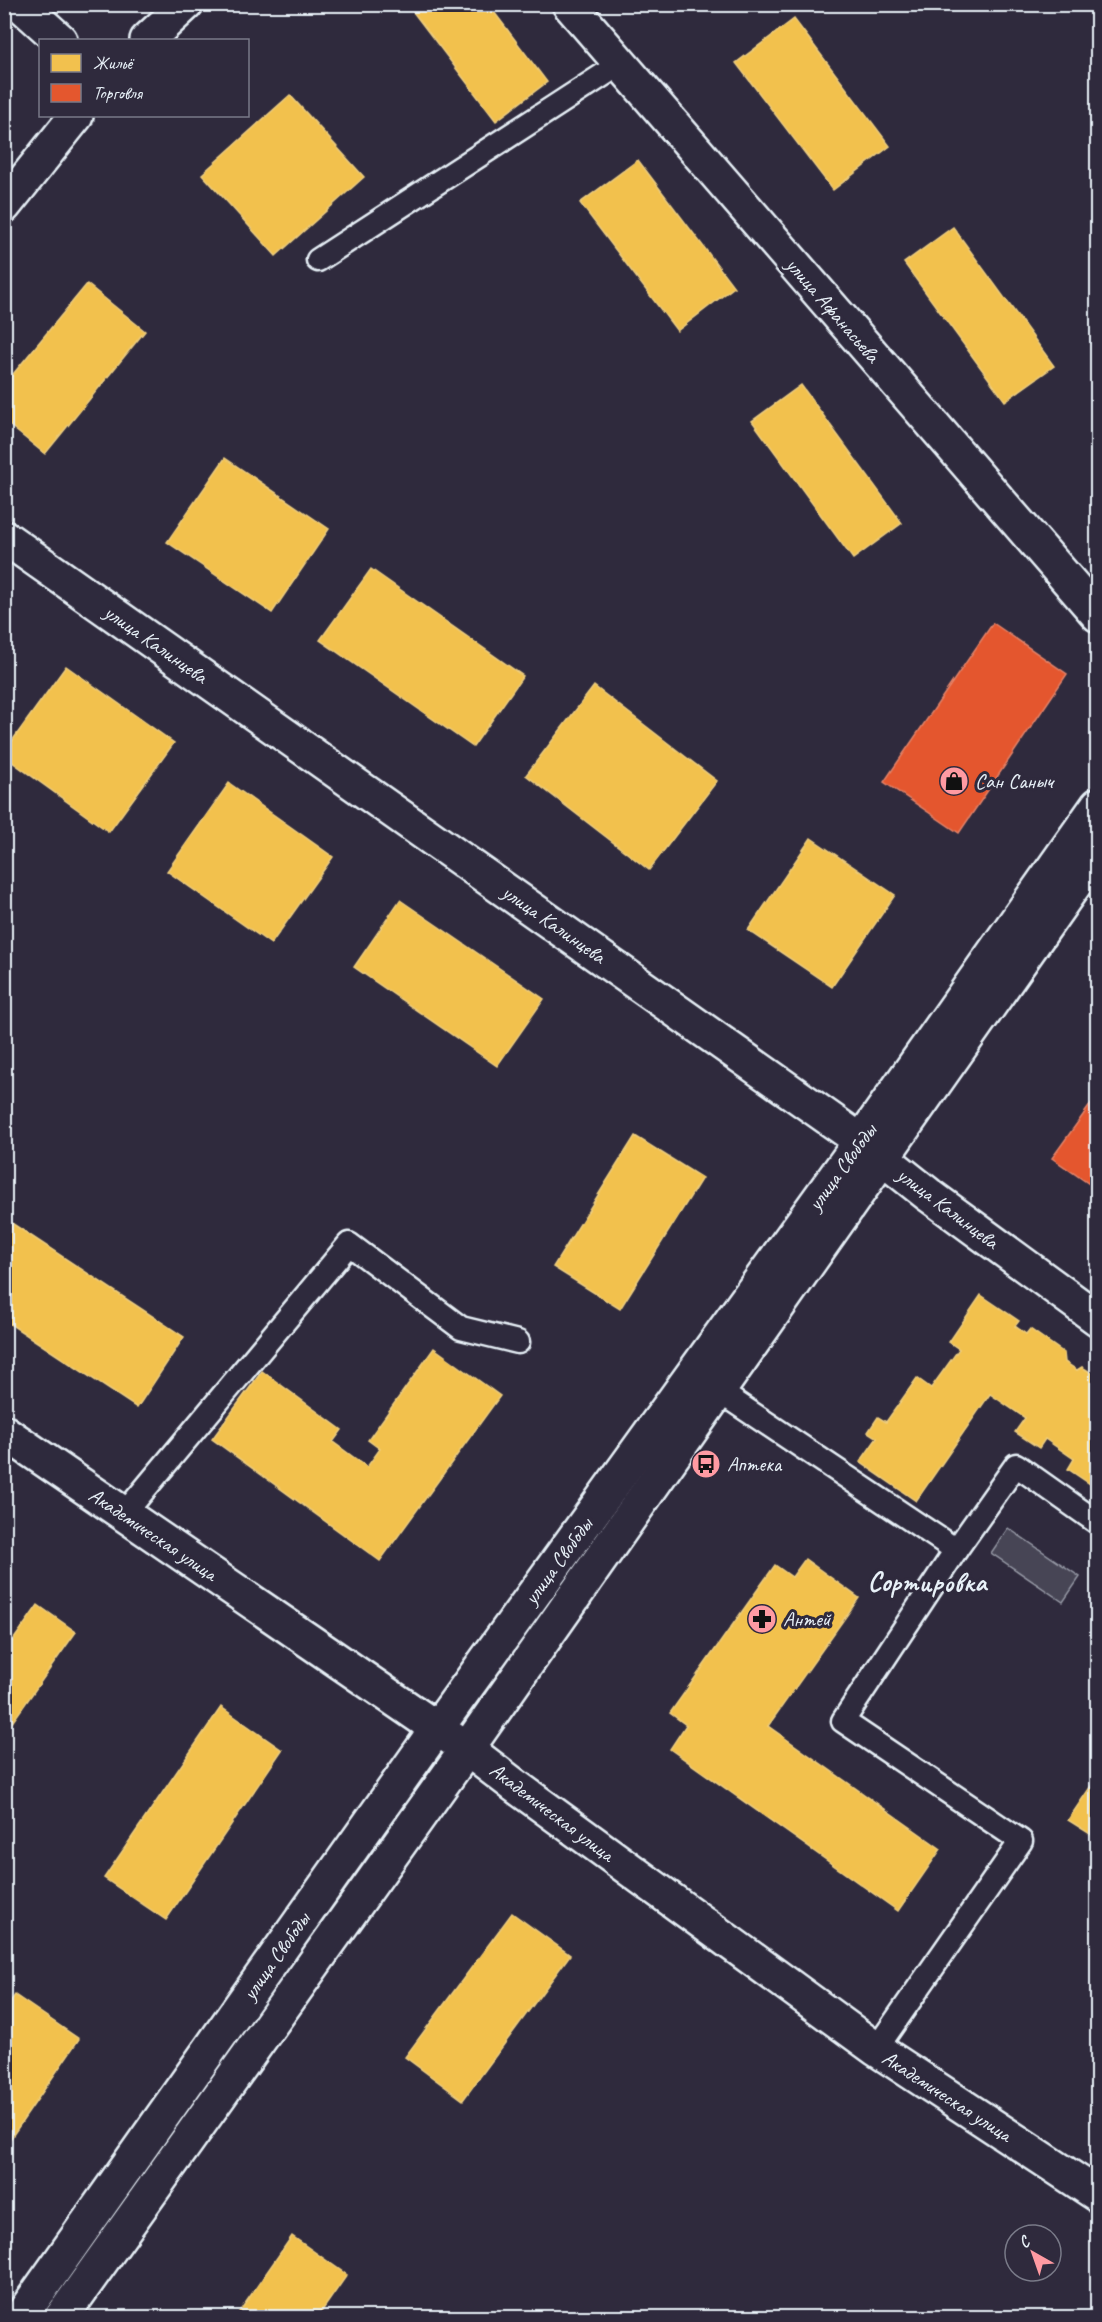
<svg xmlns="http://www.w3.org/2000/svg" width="1102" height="2322" font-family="Caveat,sans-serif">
	<rect width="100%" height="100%" fill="#2f2a3d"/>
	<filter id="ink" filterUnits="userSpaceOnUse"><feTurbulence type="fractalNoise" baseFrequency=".0167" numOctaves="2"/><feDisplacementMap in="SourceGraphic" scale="12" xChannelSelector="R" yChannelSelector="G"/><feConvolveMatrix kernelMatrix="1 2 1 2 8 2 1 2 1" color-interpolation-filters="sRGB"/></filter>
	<g filter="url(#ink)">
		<!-- green -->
		<path fill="#464455" stroke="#979aa6" stroke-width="1.5" d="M 1008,1528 L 1080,1577 L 1063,1602 L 991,1553 Z"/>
		<!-- homes -->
		<g fill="#f2c14e" stroke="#efcf81" stroke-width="1.5">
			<path d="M 407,4 L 488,4 L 547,82 L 496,121 Z"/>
			<path d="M 794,19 L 890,146 L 833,190 L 736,63 Z"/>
			<path d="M 290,95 L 364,177 L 276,256 L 202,174 Z"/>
			<path d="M 638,160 L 734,287 L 677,331 L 580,203 Z"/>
			<path d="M 953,227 L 1054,366 L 1005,401 L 904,263 Z"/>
			<path d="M 87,284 L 145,331 L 45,454 L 4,421 L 4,385 Z"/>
			<path d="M 801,385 L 902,523 L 853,559 L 752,421 Z"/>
			<path d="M 225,458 L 329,529 L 272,613 L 167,542 Z"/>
			<path d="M 371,569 L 523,676 L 473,747 L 320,640 Z"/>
			<path d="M 66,666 L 174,743 L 109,832 L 4,756 L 4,752 Z"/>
			<path d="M 594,686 L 717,781 L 649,870 L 526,775 Z"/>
			<path d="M 229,783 L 333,857 L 271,944 L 167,871 Z"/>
			<path d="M 811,838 L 895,895 L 832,987 L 748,930 Z"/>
			<path d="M 400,900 L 544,999 L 497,1066 L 354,967 Z"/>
			<path d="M 635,1136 L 702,1178 L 620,1309 L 553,1267 Z"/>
			<path d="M 4,1218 L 184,1337 L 137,1408 L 4,1320 Z"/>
			<path d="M 981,1295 L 1019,1321 L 1015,1326 L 1026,1334 L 1030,1329 L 1064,1353 L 1065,1362 L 1077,1370 L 1082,1367 L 1098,1377 L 1098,1479 L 1093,1486 L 1068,1469 L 1074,1459 L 1045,1439 L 1039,1448 L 1015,1432 L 1025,1418 L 990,1394 L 916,1501 L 860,1462 L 877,1438 L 868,1432 L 878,1417 L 886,1422 L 917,1378 L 931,1388 L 959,1349 L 949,1342 Z"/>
			<path d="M 434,1348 L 500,1396 L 380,1561 L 212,1439 L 262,1371 L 342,1430 L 333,1442 L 367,1467 L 380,1449 L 368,1440 Z"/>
			<path d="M 805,1559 L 859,1598 L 768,1726 L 941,1849 L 898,1911 L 670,1749 L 686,1725 L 670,1713 L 775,1565 L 792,1577 Z"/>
			<path d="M 38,1605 L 76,1632 L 4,1734 L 4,1653 Z"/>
			<path d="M 221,1707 L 282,1750 L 166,1920 L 104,1878 Z"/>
			<path d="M 1093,1783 L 1098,1786 L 1098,1839 L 1068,1820 Z"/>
			<path d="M 512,1913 L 570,1955 L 463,2100 L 405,2057 Z"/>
			<path d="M 15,1995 L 79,2039 L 4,2148 L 4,2010 Z"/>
			<path d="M 292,2236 L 347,2275 L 317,2318 L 235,2318 Z"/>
		</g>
		<!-- shops -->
		<g fill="#e4572e" stroke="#e5856b" stroke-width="1.5">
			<path d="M 993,623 L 1067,674 L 959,833 L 884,782 Z"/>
			<path d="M 1096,1097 L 1098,1098 L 1098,1190 L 1052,1158 Z"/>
		</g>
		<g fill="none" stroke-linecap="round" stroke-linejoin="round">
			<!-- service casing -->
			<g stroke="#e8f1f8" stroke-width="27">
				<g id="service">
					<path d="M 318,260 L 620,64"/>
					<path d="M 717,1390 L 956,1550 L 1016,1465 L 1098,1523"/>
					<path d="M 124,1514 L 349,1244 L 461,1328 L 518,1342"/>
					<path d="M 876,2049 L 1021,1841 L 843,1721 L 956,1550"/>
				</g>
			</g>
			<!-- minor casing -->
			<g stroke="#e8f1f8" stroke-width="38">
				<g id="minor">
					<path d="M 20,4 L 60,40"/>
					<path d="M 147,40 L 186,4"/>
					<path d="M 4,206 L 76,116"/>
					<path d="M 4,537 L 861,1141 L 929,1195 L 1098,1319"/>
				</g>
			</g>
			<!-- tertiary casing -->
			<g stroke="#e8f1f8" stroke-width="38">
				<g id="tertiary">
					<path d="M 569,4 L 1098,615"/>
					<path d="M 4,1432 L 467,1749 L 514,1785 L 876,2049 L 1098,2195"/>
				</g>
			</g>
			<!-- secondary casing -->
			<g stroke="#e8f1f8" stroke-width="38">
				<g id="secondary">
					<path d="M 20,2318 L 437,1728 L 861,1141 L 1098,805"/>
					<path d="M 61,2318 L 467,1749 L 1098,851"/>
				</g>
			</g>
			<!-- service -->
			<use href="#service" stroke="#2f2a3d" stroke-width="22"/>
			<!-- minor -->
			<use href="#minor" stroke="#2f2a3d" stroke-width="33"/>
			<!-- tertiary -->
			<use href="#tertiary" stroke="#2f2a3d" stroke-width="33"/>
			<!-- secondary -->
			<use href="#secondary" stroke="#2f2a3d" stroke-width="33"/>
		</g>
	</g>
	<!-- icons -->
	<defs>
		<g id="shop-disc" transform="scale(1.5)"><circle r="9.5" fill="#ff9aa2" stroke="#2f2a3d"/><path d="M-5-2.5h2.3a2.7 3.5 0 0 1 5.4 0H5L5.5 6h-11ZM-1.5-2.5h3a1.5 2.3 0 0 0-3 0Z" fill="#111"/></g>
		<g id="bus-disc" transform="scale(1.5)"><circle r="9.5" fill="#ff9aa2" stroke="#2f2a3d"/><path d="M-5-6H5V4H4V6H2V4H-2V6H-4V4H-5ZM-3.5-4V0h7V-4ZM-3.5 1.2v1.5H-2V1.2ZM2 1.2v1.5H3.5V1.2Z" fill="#111"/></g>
		<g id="pharmacy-disc" transform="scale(1.5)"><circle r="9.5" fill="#ff9aa2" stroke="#2f2a3d"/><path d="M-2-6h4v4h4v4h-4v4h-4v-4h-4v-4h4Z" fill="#111"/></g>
	</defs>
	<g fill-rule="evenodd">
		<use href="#shop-disc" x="954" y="781"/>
		<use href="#bus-disc" x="706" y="1464"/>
		<use href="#pharmacy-disc" x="762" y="1619"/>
	</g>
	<g text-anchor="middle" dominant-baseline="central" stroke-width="6" stroke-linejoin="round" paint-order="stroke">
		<!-- street labels -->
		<g font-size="21" fill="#e8f1f8" stroke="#2f2a3d">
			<text transform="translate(833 310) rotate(49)">улица Афанасьева</text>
			<text transform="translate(156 644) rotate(35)">улица Калинцева</text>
			<text transform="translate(554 924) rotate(35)">улица Калинцева</text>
			<text transform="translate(842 1167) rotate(-54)">улица Свободы</text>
			<text transform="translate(948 1208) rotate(37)">улица Калинцева</text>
			<text transform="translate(153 1534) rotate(34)">Академическая улица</text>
			<text transform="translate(558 1561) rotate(-54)">улица Свободы</text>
			<text transform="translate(552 1812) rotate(37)">Академическая улица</text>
			<text transform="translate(276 1956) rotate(-55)">улица Свободы</text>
			<text transform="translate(947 2096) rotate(33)">Академическая улица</text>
		</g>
		<!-- poi labels -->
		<g font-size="21" fill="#e8f1f8" stroke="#2f2a3d" text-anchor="start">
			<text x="975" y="781">Сан Саныч</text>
			<text x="727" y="1464">Аптека</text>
			<text x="783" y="1619">Антей</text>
		</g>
		<!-- district labels -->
		<g font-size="27" font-weight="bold" fill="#e8f1f8" stroke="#2f2a3d">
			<text x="927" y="1582">Сортировка</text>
		</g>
	</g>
	<!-- margin -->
	<rect width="1102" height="2322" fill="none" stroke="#2f2a3d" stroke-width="24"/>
	<rect x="12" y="12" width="1078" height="2298" fill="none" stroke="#e8f1f8" stroke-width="2" filter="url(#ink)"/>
	<!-- legend -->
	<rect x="39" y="39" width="210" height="78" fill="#2f2a3d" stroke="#797a88" stroke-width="1.5"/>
	<rect x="51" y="54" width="30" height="18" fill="#f2c14e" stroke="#797a88" stroke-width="1.5"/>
	<text x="93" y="69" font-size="18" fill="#e8f1f8">Жильё</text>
	<rect x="51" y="84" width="30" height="18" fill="#e4572e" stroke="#797a88" stroke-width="1.5"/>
	<text x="93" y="99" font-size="18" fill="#e8f1f8">Торговля</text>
	<!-- north arrow -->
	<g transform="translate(1033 2253) rotate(320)"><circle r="28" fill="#2f2a3d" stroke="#797a88" stroke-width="1.5"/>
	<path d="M0-4.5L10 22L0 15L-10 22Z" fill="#ff9aa2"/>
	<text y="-9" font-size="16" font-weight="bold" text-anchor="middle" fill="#e8f1f8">С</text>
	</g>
</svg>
